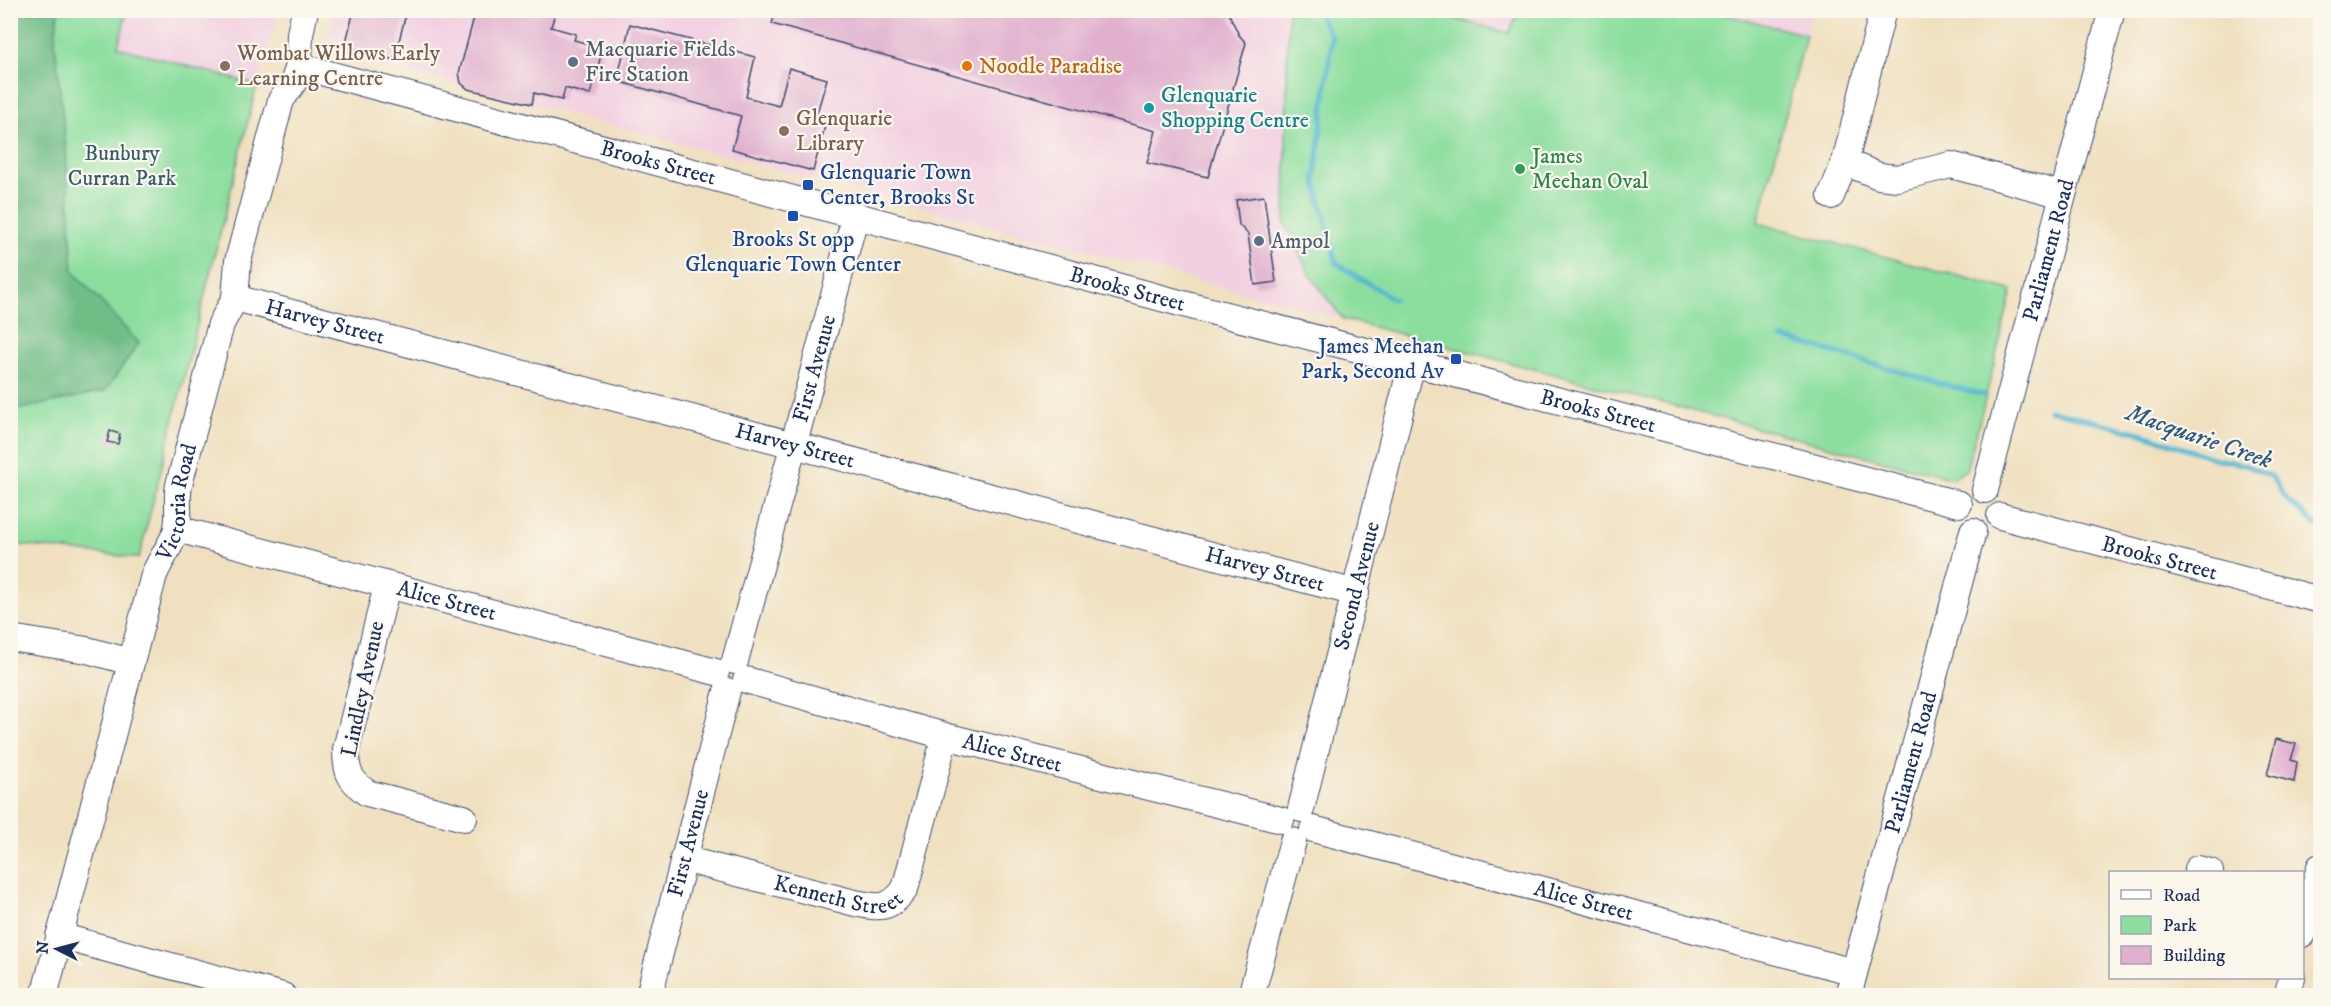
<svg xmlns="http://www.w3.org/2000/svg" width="2331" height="1006" font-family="'IM FELL DW Pica',serif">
	<rect width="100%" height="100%" fill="#fbf7ec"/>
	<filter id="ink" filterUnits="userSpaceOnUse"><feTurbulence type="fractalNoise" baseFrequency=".0167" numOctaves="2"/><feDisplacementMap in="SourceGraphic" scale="12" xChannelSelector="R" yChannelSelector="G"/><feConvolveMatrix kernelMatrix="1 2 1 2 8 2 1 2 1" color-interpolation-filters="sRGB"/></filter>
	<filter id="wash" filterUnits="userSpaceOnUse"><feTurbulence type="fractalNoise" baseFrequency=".008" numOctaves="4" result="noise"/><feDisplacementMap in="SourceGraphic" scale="24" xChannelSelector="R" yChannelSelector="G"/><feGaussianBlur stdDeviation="1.35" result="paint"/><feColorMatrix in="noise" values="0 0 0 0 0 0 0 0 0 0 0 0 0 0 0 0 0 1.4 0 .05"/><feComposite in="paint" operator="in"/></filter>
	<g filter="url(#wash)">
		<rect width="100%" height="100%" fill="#f0e0c0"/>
		<!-- built -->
		<g fill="#f2cfe1">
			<path d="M 334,10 L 1288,11 L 1285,223 L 1310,275 L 1343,319 L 331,51 L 326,43 Z"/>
			<path d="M 127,11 L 279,11 L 257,85 L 118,47 Z"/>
			<path d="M 1426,11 L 1519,11 L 1509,34 Z"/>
			<path d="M 1712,11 L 1813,11 L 1806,35 Z"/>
		</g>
		<!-- green -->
		<g fill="#8cde9f" stroke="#54867e" stroke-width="1.5">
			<path d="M 11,11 L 127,11 L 118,47 L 257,85 L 139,558 L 11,544 Z"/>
			<path d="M 1288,11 L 1426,11 L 1509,33 L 1519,11 L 1712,11 L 1806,35 L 1758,223 L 2012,290 C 1997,350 1984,410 1966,470 L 1952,479 L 1343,319 L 1310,275 L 1285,223 Z"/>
		</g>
		<!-- forest -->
		<path fill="#71bd86" stroke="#467672" stroke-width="1.5" d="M 10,11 L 58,11 L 55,42 L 66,148 L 73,271 L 139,343 L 105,391 L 11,411 Z"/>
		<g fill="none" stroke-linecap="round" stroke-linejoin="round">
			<!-- stream -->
			<g stroke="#54b8d2" stroke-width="5">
				<path d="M 1316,10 L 1332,37 L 1315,179 L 1336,263 L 1393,299"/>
				<path d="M 1782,338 C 1850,355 1916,379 1985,395"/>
				<path d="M 2049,410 L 2145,434 L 2213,458 L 2245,465 L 2271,476 L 2288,501 L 2320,528"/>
			</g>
		</g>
		<g id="blocks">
			<!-- building -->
			<g fill="#e1b0cf">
				<path d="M 354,10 L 407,10 L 394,60 L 345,46 Z"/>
				<path d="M 476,10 L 556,10 L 551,27 L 576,34 L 574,40 L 603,48 L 590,95 L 565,88 L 562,100 L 534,93 L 532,104 L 468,89 L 461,83 L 459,73 Z"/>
				<path d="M 776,10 L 1227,10 L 1239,35 L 1246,43 L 1208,177 L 1147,163 L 1156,131 L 772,24 Z"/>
				<path d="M 630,24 L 755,57 L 746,97 L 779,106 L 789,68 L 827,79 L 816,116 L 827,119 L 813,171 L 732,149 L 741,116 L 617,81 Z"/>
				<path d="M 1264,196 L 1276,282 L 1255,285 L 1248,234 L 1239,225 L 1236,200 Z"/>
				<path d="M 110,431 L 120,434 L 118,444 L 107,442 Z"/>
				<path d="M 2276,739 L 2296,744 L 2291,760 L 2297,762 L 2294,782 L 2267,775 Z"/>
			</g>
		</g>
	</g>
	<g filter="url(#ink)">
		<use href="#blocks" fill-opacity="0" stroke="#3b4a6d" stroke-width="1.5"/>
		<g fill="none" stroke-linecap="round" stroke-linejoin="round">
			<!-- minor casing -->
			<g stroke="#3b4a6d" stroke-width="28">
				<g id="minor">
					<path id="s1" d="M 299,66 L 1191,306 L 1959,504"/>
					<path d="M 1845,162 L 1879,176 L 1897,178 L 1951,165 L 2063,195"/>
					<path d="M 1831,196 L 1845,162 L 1883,10"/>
					<path id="s2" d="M 235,298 L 1356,593"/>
					<path id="s3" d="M 1985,490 L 2112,10"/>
					<path id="s4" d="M 2000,516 L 2320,600"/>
					<path id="s5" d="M 177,529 L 716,672"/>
					<path d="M 387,586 L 346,749 C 346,772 349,779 367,793 L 464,818"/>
					<path d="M 10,638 L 87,650 L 131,662"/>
					<path id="s6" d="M 735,661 L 856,214"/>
					<path id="s7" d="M 746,680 L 945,736 L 1281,820"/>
					<path id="s8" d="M 1301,809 L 1412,363"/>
					<path id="s9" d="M 1313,829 L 1854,972"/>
					<path id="s10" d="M 683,859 L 855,903 C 879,908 889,910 905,889 L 945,736"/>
					<path d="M 2197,869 L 2210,872"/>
					<path d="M 2302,934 L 2320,867"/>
					<path d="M 59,936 L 283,996"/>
					<path id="s11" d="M 44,996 L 154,575 C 159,562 175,539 177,528 C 180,514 176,499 179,485 L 221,324 L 235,298 L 238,261 L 281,100 L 293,83 L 299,66 L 300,34 L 305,10"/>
					<path id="s12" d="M 649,996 L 727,691"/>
					<path d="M 1251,996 L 1293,841"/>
					<path id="s13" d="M 1848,996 L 1973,531"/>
					<path d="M 2287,996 L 2292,978"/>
				</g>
			</g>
			<!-- minor -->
			<use href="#minor" stroke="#fff" stroke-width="26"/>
		</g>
	</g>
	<!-- markers -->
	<g fill="#5c6f8a" stroke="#fbf7ec" stroke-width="2">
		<circle cx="573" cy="62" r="6"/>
		<circle cx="1259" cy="241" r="6"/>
	</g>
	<g fill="#8d6e63" stroke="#fbf7ec" stroke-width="2">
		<circle cx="225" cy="66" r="6"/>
		<circle cx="784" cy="131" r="6"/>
	</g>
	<circle fill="#e8710a" stroke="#fbf7ec" stroke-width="2" cx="967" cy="66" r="6"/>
	<circle fill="#0f9aa8" stroke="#fbf7ec" stroke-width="2" cx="1149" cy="108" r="6"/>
	<circle fill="#2e9e5b" stroke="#fbf7ec" stroke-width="2" cx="1520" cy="169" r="6"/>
	<g fill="#1a4fb4" stroke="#fbf7ec" stroke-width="2">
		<rect x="802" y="179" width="12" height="12" rx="3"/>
		<rect x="787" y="210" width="12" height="12" rx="3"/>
		<rect x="1450" y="353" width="12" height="12" rx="3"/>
	</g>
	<g text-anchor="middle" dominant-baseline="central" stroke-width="4.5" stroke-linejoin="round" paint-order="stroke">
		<!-- service labels -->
		<g font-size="22" fill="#4e5e75" stroke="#fbf7ec" text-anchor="start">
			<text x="585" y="49">Macquarie Fields<tspan x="585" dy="25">Fire Station</tspan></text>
			<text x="1271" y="241">Ampol</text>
		</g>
		<!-- education labels -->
		<g font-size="22" fill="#785e54" stroke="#fbf7ec" text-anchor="start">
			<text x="237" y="53">Wombat Willows Early<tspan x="237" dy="25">Learning Centre</tspan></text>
			<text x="796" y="118">Glenquarie<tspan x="796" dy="25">Library</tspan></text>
		</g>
		<!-- food labels -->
		<g font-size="22" fill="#c56008" stroke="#fbf7ec" text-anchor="start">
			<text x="979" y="66">Noodle Paradise</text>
		</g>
		<!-- culture labels -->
		<g font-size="22" fill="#0d838f" stroke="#fbf7ec" text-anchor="start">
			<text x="1161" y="95">Glenquarie<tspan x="1161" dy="25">Shopping Centre</tspan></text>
		</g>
		<!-- park labels -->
		<g font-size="22" fill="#375b6e" stroke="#fbf7ec">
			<text x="122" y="153">Bunbury<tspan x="122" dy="25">Curran Park</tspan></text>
		</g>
		<!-- leisure labels -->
		<g font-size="22" fill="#27864d" stroke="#fbf7ec" text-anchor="start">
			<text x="1532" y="156">James<tspan x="1532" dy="25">Meehan Oval</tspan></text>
		</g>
		<!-- street labels -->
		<g font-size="22" fill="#1b2f5e" stroke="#fbf7ec">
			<text stroke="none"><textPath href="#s1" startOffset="372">Brooks Street</textPath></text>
			<text stroke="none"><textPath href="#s3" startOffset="248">Parliament Road</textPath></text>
			<text stroke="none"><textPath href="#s1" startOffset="858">Brooks Street</textPath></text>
			<text stroke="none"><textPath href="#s2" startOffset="93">Harvey Street</textPath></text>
			<text stroke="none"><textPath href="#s6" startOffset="303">First Avenue</textPath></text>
			<text stroke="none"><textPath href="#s1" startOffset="1344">Brooks Street</textPath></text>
			<text stroke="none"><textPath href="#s2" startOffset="579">Harvey Street</textPath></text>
			<text stroke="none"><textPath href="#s11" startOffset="513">Victoria Road</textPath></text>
			<text stroke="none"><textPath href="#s4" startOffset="165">Brooks Street</textPath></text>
			<text stroke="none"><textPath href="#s2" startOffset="1065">Harvey Street</textPath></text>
			<text stroke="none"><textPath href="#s8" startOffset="230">Second Avenue</textPath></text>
			<text stroke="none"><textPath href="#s5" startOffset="279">Alice Street</textPath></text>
			<text transform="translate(363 689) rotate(-78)">Lindley Avenue</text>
			<text stroke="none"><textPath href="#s7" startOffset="276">Alice Street</textPath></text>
			<text stroke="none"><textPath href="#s13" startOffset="242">Parliament Road</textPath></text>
			<text stroke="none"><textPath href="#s12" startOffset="158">First Avenue</textPath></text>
			<text stroke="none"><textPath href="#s10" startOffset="160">Kenneth Street</textPath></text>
			<text stroke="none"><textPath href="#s9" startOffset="280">Alice Street</textPath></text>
		</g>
		<!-- transit labels -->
		<g font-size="22" fill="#164399" stroke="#fbf7ec" text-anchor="start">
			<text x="820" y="172">Glenquarie Town<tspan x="820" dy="25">Center, Brooks St</tspan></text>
			<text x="793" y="239" text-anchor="middle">Brooks St opp<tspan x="793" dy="25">Glenquarie Town Center</tspan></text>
			<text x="1444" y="346" text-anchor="end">James Meehan<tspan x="1444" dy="25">Park, Second Av</tspan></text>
		</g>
		<!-- water labels -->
		<g font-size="24" font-style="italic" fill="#2c5881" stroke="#fbf7ec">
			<text transform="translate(2199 437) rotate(19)">Macquarie Creek</text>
		</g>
	</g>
	<!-- margin -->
	<rect width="2331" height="1006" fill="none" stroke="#fbf7ec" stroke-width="36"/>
	<!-- legend -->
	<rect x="2109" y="871" width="195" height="108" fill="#fbf7ec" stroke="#a1a7b3" stroke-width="1.5"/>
	<rect x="2121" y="890" width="30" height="9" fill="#ffffff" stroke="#a1a7b3" stroke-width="1.5"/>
	<text x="2163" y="901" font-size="18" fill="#1b2f5e">Road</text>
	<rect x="2121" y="916" width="30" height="18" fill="#8cde9f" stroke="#a1a7b3" stroke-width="1.5"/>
	<text x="2163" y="931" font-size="18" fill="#1b2f5e">Park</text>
	<rect x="2121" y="946" width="30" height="18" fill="#e1b0cf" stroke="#a1a7b3" stroke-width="1.5"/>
	<text x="2163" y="961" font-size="18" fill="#1b2f5e">Building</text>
	<!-- north arrow -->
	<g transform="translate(57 949) rotate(276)" stroke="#fbf7ec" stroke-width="4.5" paint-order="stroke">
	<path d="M0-4.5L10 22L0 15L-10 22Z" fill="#1b2f5e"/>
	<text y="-9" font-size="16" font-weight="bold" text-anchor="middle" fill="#1b2f5e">N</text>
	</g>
</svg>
